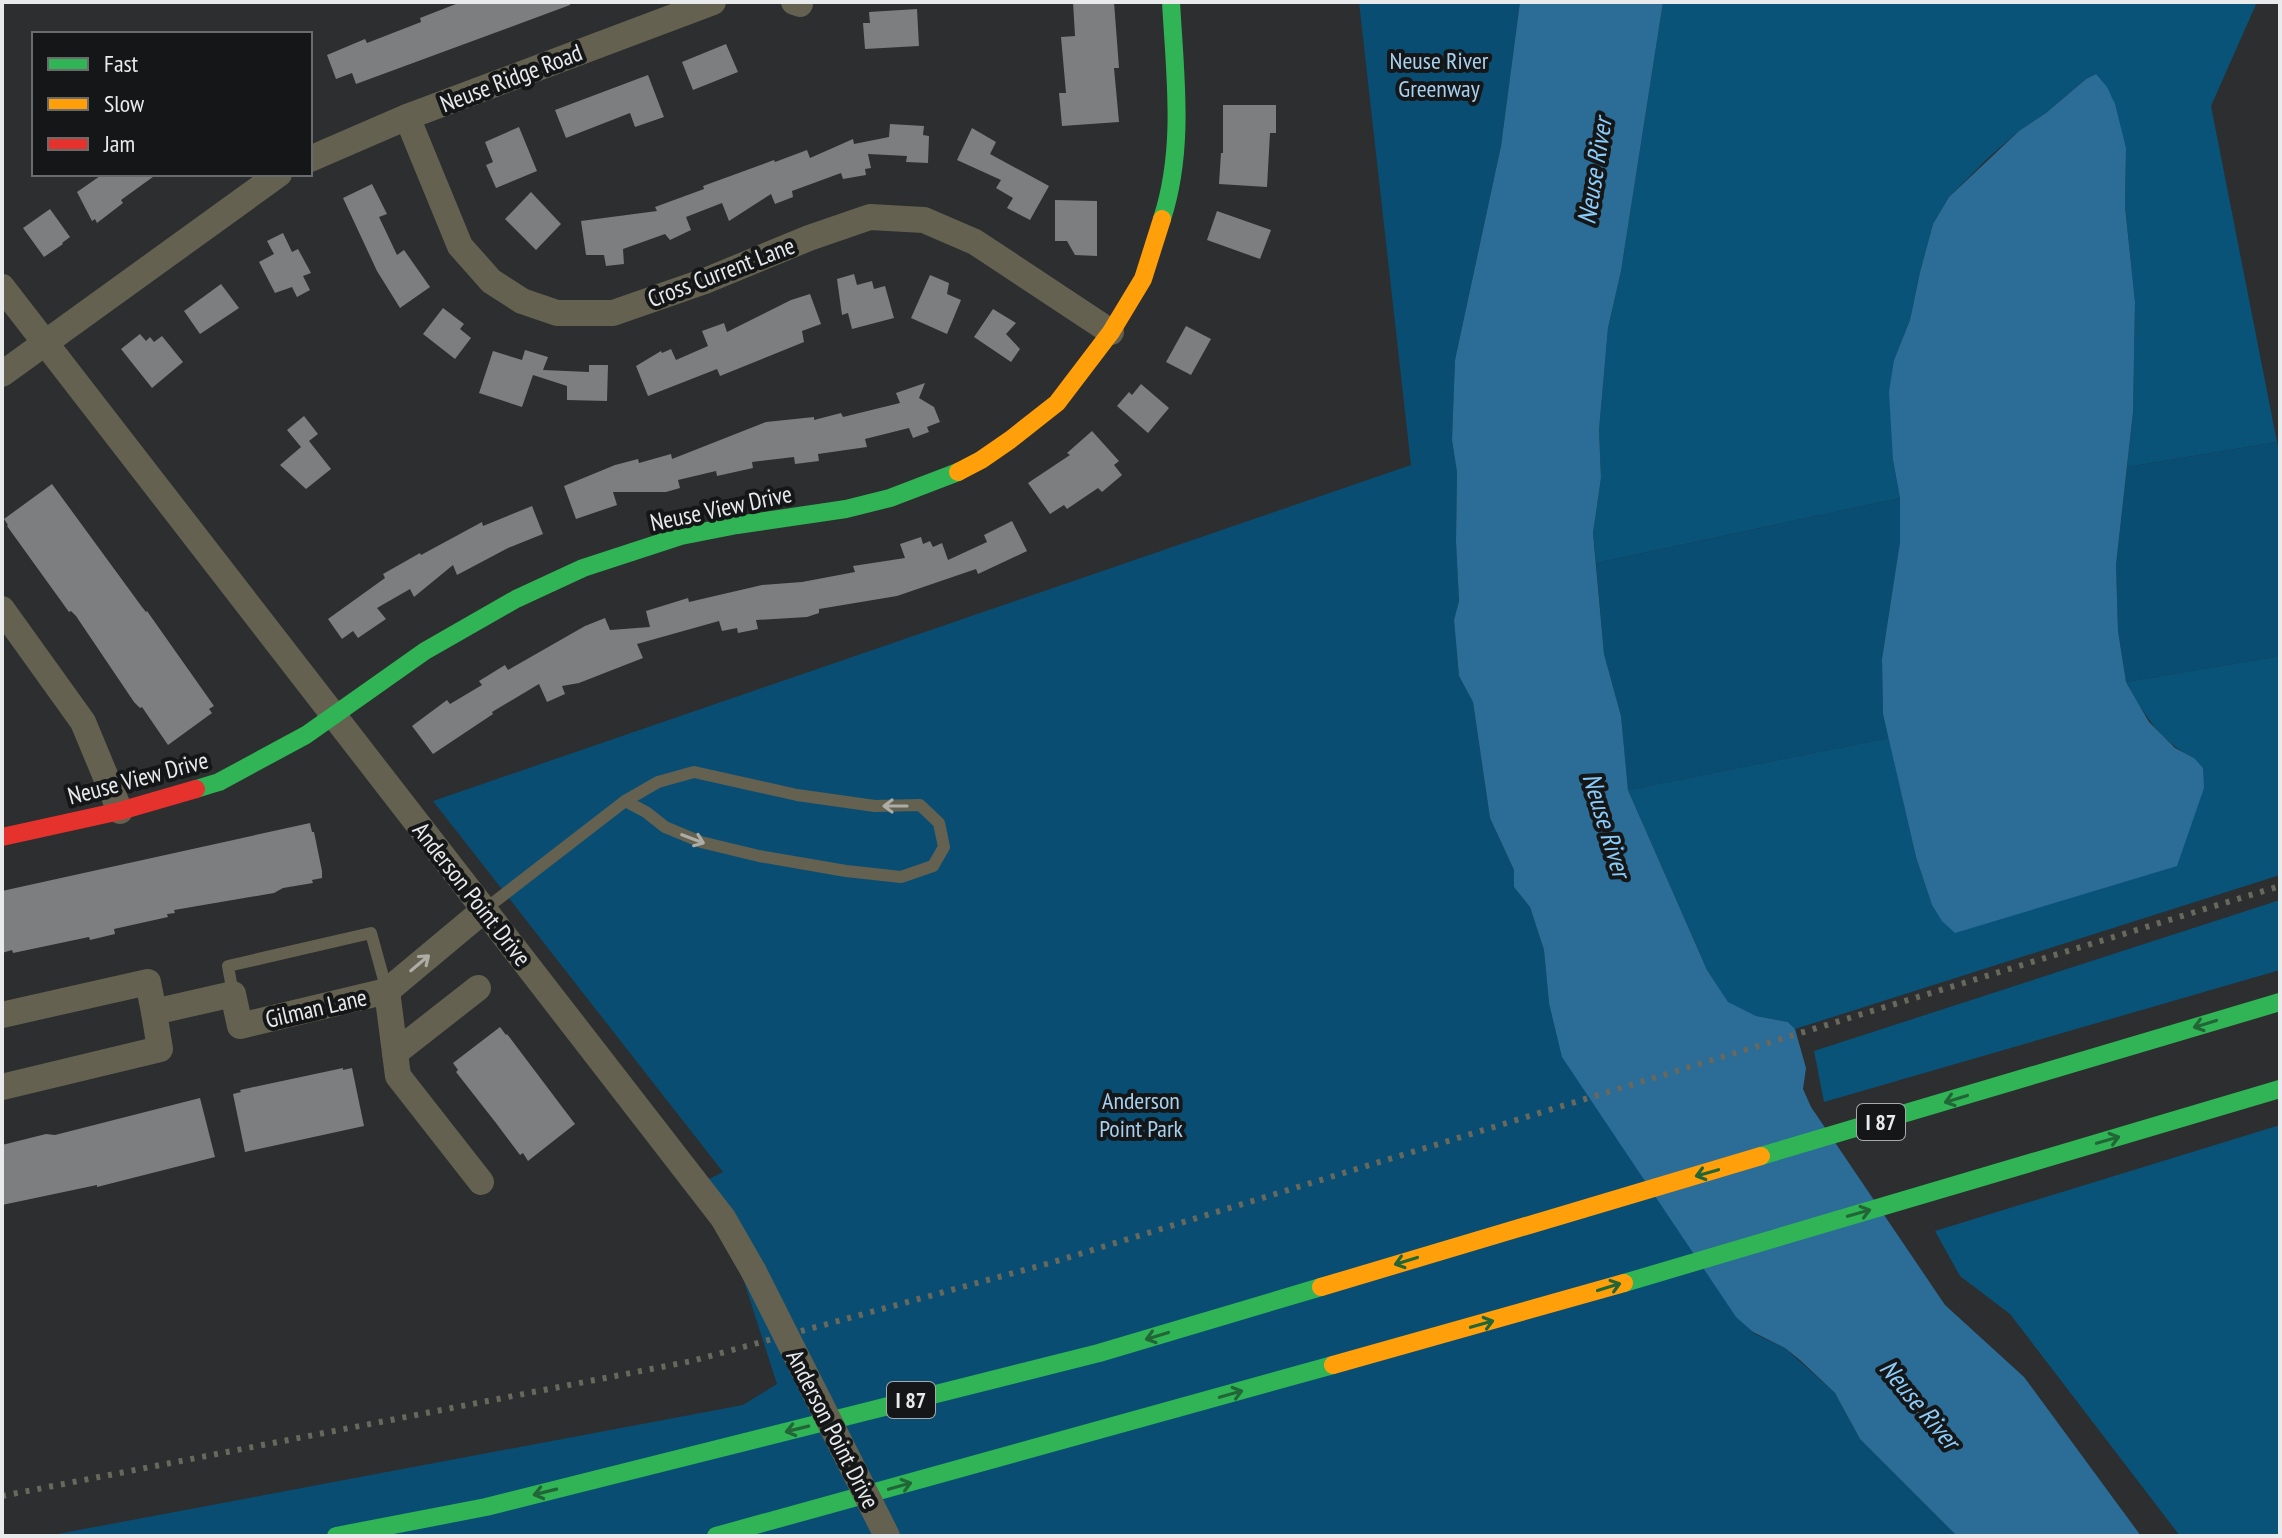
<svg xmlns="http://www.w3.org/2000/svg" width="2282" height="1538" font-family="'PT Sans Narrow',sans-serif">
	<rect width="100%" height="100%" fill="#2c2e2f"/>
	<!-- green -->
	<g fill="#094e72">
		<path d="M 1359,2 L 1520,2 L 1501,146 L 1455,360 L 1452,440 L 1457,472 L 1456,542 L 1459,601 L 1454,620 L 1459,676 L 1473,702 L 1490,818 L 1514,870 L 1514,887 L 1530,907 L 1544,950 L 1549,1003 L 1753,1333 L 1785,1348 L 1835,1393 L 1860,1439 L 1957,1536 L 47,1536 L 743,1405 L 777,1384 L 740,1269 L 693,1187 L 723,1172 L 433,801 L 1411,465 Z"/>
		<path d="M 2277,442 L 2280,456 L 2280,656 L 2126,682 L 2118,631 L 2116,565 L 2127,467 Z"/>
		<path d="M 1900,498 L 1900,542 L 1882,659 L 1883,714 L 1889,738 L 1628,790 L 1621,716 L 1604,654 L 1596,563 Z"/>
	</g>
	<!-- forest -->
	<g fill="#095379">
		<path d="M 1663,2 L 2257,2 L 2211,106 L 2277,442 L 2127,467 L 2133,412 L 2135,302 L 2125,207 L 2126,148 L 2096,74 L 2086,79 L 2046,113 L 2019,131 L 1987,159 L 1949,197 L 1933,224 L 1920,272 L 1910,320 L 1894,360 L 1893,460 L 1900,498 L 1596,563 L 1593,533 L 1601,478 L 1599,430 L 1608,328 L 1621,271 Z"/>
		<path d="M 2280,656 L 2280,875 L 1795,1029 L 1788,1022 L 1756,1016 L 1728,1003 L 1707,970 L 1628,790 L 1889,738 L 1916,857 L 1932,905 L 2194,758 C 2158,740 2145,715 2126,682 Z"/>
		<path d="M 2280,900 L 2280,970 L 1824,1102 L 1814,1051 Z"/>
		<path d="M 2280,1125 L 2280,1536 L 2180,1536 L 2010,1314 L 1960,1276 L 1935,1231 Z"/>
	</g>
	<!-- water -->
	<g fill="#2b6d97">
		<path d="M 1520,2 L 1663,2 L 1621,271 L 1608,328 L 1599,430 L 1601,478 L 1593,533 L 1604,654 L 1621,716 L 1628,790 L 1707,970 L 1728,1002 L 1756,1016 L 1788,1022 L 1795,1029 L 1806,1068 L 1803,1089 L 1811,1107 L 1945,1305 L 2024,1377 L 2141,1536 L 1957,1536 L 1860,1439 L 1835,1393 L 1800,1360 L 1785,1348 L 1753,1332 L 1736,1317 L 1562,1057 L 1549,1003 L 1544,950 L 1530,907 L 1514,887 L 1514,870 L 1490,818 L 1473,702 L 1459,676 L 1454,620 L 1459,601 L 1456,542 L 1457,472 L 1452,440 L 1455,360 L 1501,146 Z"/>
		<path d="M 2096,74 L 2107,87 L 2115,104 L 2126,148 L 2125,207 L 2135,302 L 2133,412 L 2116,565 L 2118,631 L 2126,682 L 2149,722 L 2175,748 L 2194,758 L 2203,768 L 2204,788 L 2177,866 L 1955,933 L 1942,921 L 1932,905 L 1916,857 L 1883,714 L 1882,659 L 1900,542 L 1900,498 L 1893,460 L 1889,392 L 1894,360 L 1910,320 L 1920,272 L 1933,224 L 1949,197 L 2019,131 L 2046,113 L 2086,79 Z"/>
	</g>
	<!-- building -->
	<g fill="#7c7e7f">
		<path d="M 461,2 L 570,2 L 570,5 L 356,84 L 352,73 L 336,79 L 327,55 L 365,39 L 367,43 L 421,22 L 420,18 Z"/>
		<path d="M 1073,2 L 1114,2 L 1119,68 L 1114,68 L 1119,122 L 1062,126 L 1059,93 L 1066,93 L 1061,37 L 1075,36 Z"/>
		<path d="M 917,9 L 919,46 L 865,49 L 863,23 L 870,23 L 869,12 Z"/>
		<path d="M 726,44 L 738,72 L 693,90 L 682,62 Z"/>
		<path d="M 648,75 L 664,117 L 635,127 L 630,113 L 566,138 L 555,110 Z"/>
		<path d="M 1223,105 L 1276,105 L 1276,133 L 1270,133 L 1267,187 L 1219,184 L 1221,153 L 1223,153 Z"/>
		<path d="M 890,124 L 924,126 L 923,135 L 929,136 L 928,163 L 906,162 L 907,156 L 868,154 L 871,168 L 865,169 L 866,175 L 843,179 L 841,173 L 792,191 L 793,197 L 775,204 L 771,194 L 729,221 L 722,203 L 686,217 L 691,230 L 670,240 L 665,234 L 623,249 L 624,264 L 606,266 L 604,255 L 586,255 L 581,221 L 657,211 L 655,207 L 704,189 L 703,186 L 774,160 L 775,162 L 807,150 L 810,158 L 853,139 L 854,144 L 889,137 Z"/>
		<path d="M 519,127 L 537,171 L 496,188 L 486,165 L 493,162 L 485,142 Z"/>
		<path d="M 972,128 L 996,142 L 990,154 L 1049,186 L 1030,220 L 1007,208 L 1013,198 L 996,188 L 1001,180 L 957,160 Z"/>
		<path d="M 103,174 L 157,174 L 121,200 L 123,203 L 97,223 L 95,219 L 92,221 L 77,192 Z"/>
		<path d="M 372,184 L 387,214 L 379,217 L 397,255 L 404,250 L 430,287 L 400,308 L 377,271 L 343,198 Z"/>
		<path d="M 531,192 L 561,224 L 536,250 L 505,219 Z"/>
		<path d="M 1055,200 L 1097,201 L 1097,256 L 1075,255 L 1067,241 L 1055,241 Z"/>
		<path d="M 50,209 L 70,237 L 62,243 L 63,244 L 44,257 L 23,228 Z"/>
		<path d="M 1217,211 L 1271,230 L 1260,259 L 1207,240 Z"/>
		<path d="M 283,233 L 292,252 L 298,249 L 311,273 L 303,276 L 310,290 L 297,297 L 292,287 L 275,293 L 259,262 L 274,254 L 267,241 Z"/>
		<path d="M 854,274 L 857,285 L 872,281 L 874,289 L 885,286 L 894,318 L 852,329 L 848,313 L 842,315 L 837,279 Z"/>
		<path d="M 930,275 L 949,283 L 947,294 L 961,300 L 947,334 L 911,318 Z"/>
		<path d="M 221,284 L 239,308 L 200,334 L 184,311 Z"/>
		<path d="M 810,294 L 821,324 L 802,331 L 804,342 L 720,376 L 717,369 L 648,396 L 636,366 L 661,351 L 662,353 L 671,349 L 676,360 L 708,346 L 702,331 L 724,323 L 727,332 L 791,300 Z"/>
		<path d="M 443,308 L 464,324 L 460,329 L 471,338 L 455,359 L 423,334 Z"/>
		<path d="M 993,309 L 1016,323 L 1006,334 L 1020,349 L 1011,362 L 974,337 Z"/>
		<path d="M 1186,326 L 1211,339 L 1191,375 L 1166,362 Z"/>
		<path d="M 140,334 L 146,341 L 150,337 L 154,342 L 162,336 L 183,362 L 152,388 L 121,349 Z"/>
		<path d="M 525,350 L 548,357 L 543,370 L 589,372 L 589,365 L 608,365 L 607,401 L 567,400 L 567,386 L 533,375 L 522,407 L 479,393 L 493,351 L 522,360 Z"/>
		<path d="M 925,383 L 919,398 L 934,407 L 940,422 L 927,427 L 929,432 L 913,438 L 909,428 L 865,439 L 867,447 L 818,454 L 819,461 L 795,464 L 794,457 L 752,462 L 753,468 L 717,476 L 716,471 L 678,480 L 680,488 L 666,492 L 613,492 L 617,505 L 576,519 L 564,486 L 615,465 L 638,459 L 639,463 L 671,454 L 672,459 L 766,422 L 814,417 L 814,420 L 841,413 L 843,417 L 900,403 L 896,393 Z"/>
		<path d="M 1141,384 L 1169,408 L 1148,433 L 1117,406 L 1129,392 L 1132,395 Z"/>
		<path d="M 304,416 L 318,434 L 309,441 L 331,469 L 306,489 L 280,465 L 301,447 L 287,430 Z"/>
		<path d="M 1092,431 L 1119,461 L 1114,465 L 1122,475 L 1102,492 L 1098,488 L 1067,509 L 1064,505 L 1050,514 L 1028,483 L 1070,455 L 1067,453 Z"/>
		<path d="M 52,484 L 142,607 L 146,612 L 147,611 L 214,706 L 209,709 L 212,713 L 168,745 L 142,707 L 140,708 L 134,702 L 76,616 L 71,611 L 69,612 L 7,526 L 8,525 L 4,519 Z"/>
		<path d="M 532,506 L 543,534 L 508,548 L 457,575 L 453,565 L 414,597 L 410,589 L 377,608 L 386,619 L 358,638 L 353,631 L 342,639 L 328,619 L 385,578 L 383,574 L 420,553 L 421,555 L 482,522 L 483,526 Z"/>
		<path d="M 1012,521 L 1027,551 L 978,574 L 976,569 L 897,596 L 819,609 L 819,613 L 807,617 L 756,620 L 758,629 L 738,633 L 737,628 L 722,631 L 719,621 L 637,644 L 643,658 L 579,683 L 562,686 L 565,694 L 547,702 L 539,684 L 492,712 L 493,714 L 433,754 L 412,726 L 447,700 L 450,704 L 482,685 L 479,681 L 505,665 L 508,670 L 585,626 L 605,618 L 610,630 L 650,627 L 646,611 L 688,598 L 689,602 L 762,585 L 802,582 L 855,572 L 853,566 L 905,558 L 900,544 L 921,537 L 923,544 L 930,541 L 933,547 L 942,543 L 948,560 L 987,542 L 984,535 Z"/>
		<path d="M 310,823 L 312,832 L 314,832 L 322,871 L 322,878 L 312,880 L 313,883 L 283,888 L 274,893 L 174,910 L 175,913 L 167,914 L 168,917 L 114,929 L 115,934 L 90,940 L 89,937 L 13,953 L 12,950 L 2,953 L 2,891 Z"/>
		<path d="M 500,1027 L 506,1035 L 507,1034 L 575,1124 L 528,1161 L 523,1153 L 520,1155 L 496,1123 L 456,1072 L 458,1070 L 453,1063 Z"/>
		<path d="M 343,1068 L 343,1070 L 352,1068 L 364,1126 L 245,1152 L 233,1094 L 241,1092 L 240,1090 Z"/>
		<path d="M 200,1098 L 215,1157 L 97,1187 L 97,1185 L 2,1205 L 2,1145 L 46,1134 L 55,1135 Z"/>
	</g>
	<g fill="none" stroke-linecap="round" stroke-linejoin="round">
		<!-- lane -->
		<g stroke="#646150" stroke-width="12">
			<path d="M 484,910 L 625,801 L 658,782 L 694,772 L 797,795 L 875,806 L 920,805 L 939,823 L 944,847 L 933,866 L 901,877 L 846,871 L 759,856 L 701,842 L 665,827 L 646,812 L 625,801"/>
			<path d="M 233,994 L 228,966 L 371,933 L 387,991"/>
		</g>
		<!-- street -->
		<g stroke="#646150" stroke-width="26">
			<path d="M 794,2 L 800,4"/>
			<path d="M 407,117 L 460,246 L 491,281 L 522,301 L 557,313 L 613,313 L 705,281 L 809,238 L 870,217 L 924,220 L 975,242 L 1111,332"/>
			<path d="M 310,159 L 407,117 L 713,2"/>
			<path d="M 2,287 L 723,1218 L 754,1272"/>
			<path d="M 2,374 L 279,174"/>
			<path d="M 2,609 L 83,722 L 120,811"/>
			<path d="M 387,991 L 398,1076 L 481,1182"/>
			<path d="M 2,1015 L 148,982 L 154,1012"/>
			<path d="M 395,1053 L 478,988"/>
			<path d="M 2,1087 L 160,1049 L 154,1012 L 233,994 L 240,1026 L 387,991 L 484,910"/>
		</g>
		<!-- fast -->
		<g stroke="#30b455" stroke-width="18">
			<path d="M 1162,219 C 1185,148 1175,75 1171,2"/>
			<path d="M 196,789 L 219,782 L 306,735 L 425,651 L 516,599 L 583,568 L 681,536 L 737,525 L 846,509 L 890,498 L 958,472"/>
			<path d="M 1761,1156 L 2280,1002"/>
			<path d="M 1624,1283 L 2280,1089"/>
			<path d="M 336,1536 L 486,1507 L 1099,1353 L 1321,1287"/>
			<path d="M 716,1536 L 1333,1365"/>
		</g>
		<!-- slow -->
		<g stroke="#ff9f0a" stroke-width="18">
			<path d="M 958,472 L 981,460 L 1010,440 L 1057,403 L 1111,332 L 1143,279 L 1162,219"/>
			<path d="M 1321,1287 L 1761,1156"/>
			<path d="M 1333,1365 L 1624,1283"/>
		</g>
		<!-- jam -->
		<path stroke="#e5322d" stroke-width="18" d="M 2,837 L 120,811 L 196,789"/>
		<!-- rail -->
		<path stroke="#69685d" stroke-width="6" stroke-dasharray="4 8" stroke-linecap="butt" d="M 2,1496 L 692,1361 L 1050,1263 L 2280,886"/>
		<!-- street-bridge -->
		<path stroke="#646150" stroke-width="26" d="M 754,1272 L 887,1536"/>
	</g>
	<!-- one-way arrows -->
	<defs><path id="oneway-shaft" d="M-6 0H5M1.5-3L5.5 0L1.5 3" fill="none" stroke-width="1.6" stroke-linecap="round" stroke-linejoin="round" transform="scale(2)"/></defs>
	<g stroke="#adaca5">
		<use href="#oneway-shaft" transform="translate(895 806) rotate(180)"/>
		<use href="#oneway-shaft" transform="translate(693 839) rotate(21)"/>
		<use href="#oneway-shaft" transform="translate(420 963) rotate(-40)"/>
	</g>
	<g stroke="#226536">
		<use href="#oneway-shaft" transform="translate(2205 1024) rotate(163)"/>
		<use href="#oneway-shaft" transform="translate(1956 1099) rotate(163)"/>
		<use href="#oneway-shaft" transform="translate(2108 1140) rotate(-16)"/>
		<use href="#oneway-shaft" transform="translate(1707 1173) rotate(164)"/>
		<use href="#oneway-shaft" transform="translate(1859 1213) rotate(-16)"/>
		<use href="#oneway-shaft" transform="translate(1406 1261) rotate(163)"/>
		<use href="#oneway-shaft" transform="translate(1609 1287) rotate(-17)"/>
		<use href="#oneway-shaft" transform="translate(1482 1324) rotate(-16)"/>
		<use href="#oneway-shaft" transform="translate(1157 1336) rotate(163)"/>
		<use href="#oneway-shaft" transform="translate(1231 1394) rotate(-16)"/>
		<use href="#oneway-shaft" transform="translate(797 1429) rotate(166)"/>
		<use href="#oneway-shaft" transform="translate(900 1486) rotate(-16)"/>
		<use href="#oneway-shaft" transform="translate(545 1492) rotate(166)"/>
	</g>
	<g text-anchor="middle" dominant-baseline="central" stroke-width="8" stroke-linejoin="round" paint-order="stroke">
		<!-- shield labels -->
		<g fill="#141617" stroke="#a8aaab" stroke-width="2">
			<rect x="1857" y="1104" width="48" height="36" rx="6"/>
			<rect x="887" y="1382" width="48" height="36" rx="6"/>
		</g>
		<g font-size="22" font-weight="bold" fill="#e8eaeb">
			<text x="1881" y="1122">I 87</text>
			<text x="911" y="1400">I 87</text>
		</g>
		<!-- park labels -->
		<g font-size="24" fill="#a7d1f0" stroke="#141617">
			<text x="1439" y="60">Neuse River<tspan x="1439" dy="28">Greenway</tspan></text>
			<text x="1141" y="1100">Anderson<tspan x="1141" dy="28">Point Park</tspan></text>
		</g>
		<!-- street labels -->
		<g font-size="24" fill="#e8eaeb" stroke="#141617">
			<text transform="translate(511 78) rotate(-21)">Neuse Ridge Road</text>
			<text transform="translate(721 272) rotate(-21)">Cross Current Lane</text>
			<text transform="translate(721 508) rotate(-12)">Neuse View Drive</text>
			<text transform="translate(138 778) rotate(-15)">Neuse View Drive</text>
			<text transform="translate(472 894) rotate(52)">Anderson Point Drive</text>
			<text transform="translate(316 1008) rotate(-13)">Gilman Lane</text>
			<text transform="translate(833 1429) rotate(63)">Anderson Point Drive</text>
		</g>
		<!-- water labels -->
		<g font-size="26" font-style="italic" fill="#8bccfa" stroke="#141617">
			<text transform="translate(1594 171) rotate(-81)">Neuse River</text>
			<text transform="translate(1607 825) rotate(73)">Neuse River</text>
			<text transform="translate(1920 1404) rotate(50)">Neuse River</text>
		</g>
	</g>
	<!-- border -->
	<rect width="2282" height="1538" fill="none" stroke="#e8eaeb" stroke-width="8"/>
	<!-- legend -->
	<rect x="32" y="32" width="280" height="144" fill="#141617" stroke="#696b6c" stroke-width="2"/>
	<rect x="48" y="58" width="40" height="12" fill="#30b455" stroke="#696b6c" stroke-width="2"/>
	<text x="104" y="72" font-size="24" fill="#e8eaeb">Fast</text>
	<rect x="48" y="98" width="40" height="12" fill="#ff9f0a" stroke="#696b6c" stroke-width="2"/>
	<text x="104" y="112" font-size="24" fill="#e8eaeb">Slow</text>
	<rect x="48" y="138" width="40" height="12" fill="#e5322d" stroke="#696b6c" stroke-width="2"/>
	<text x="104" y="152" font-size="24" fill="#e8eaeb">Jam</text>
</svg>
